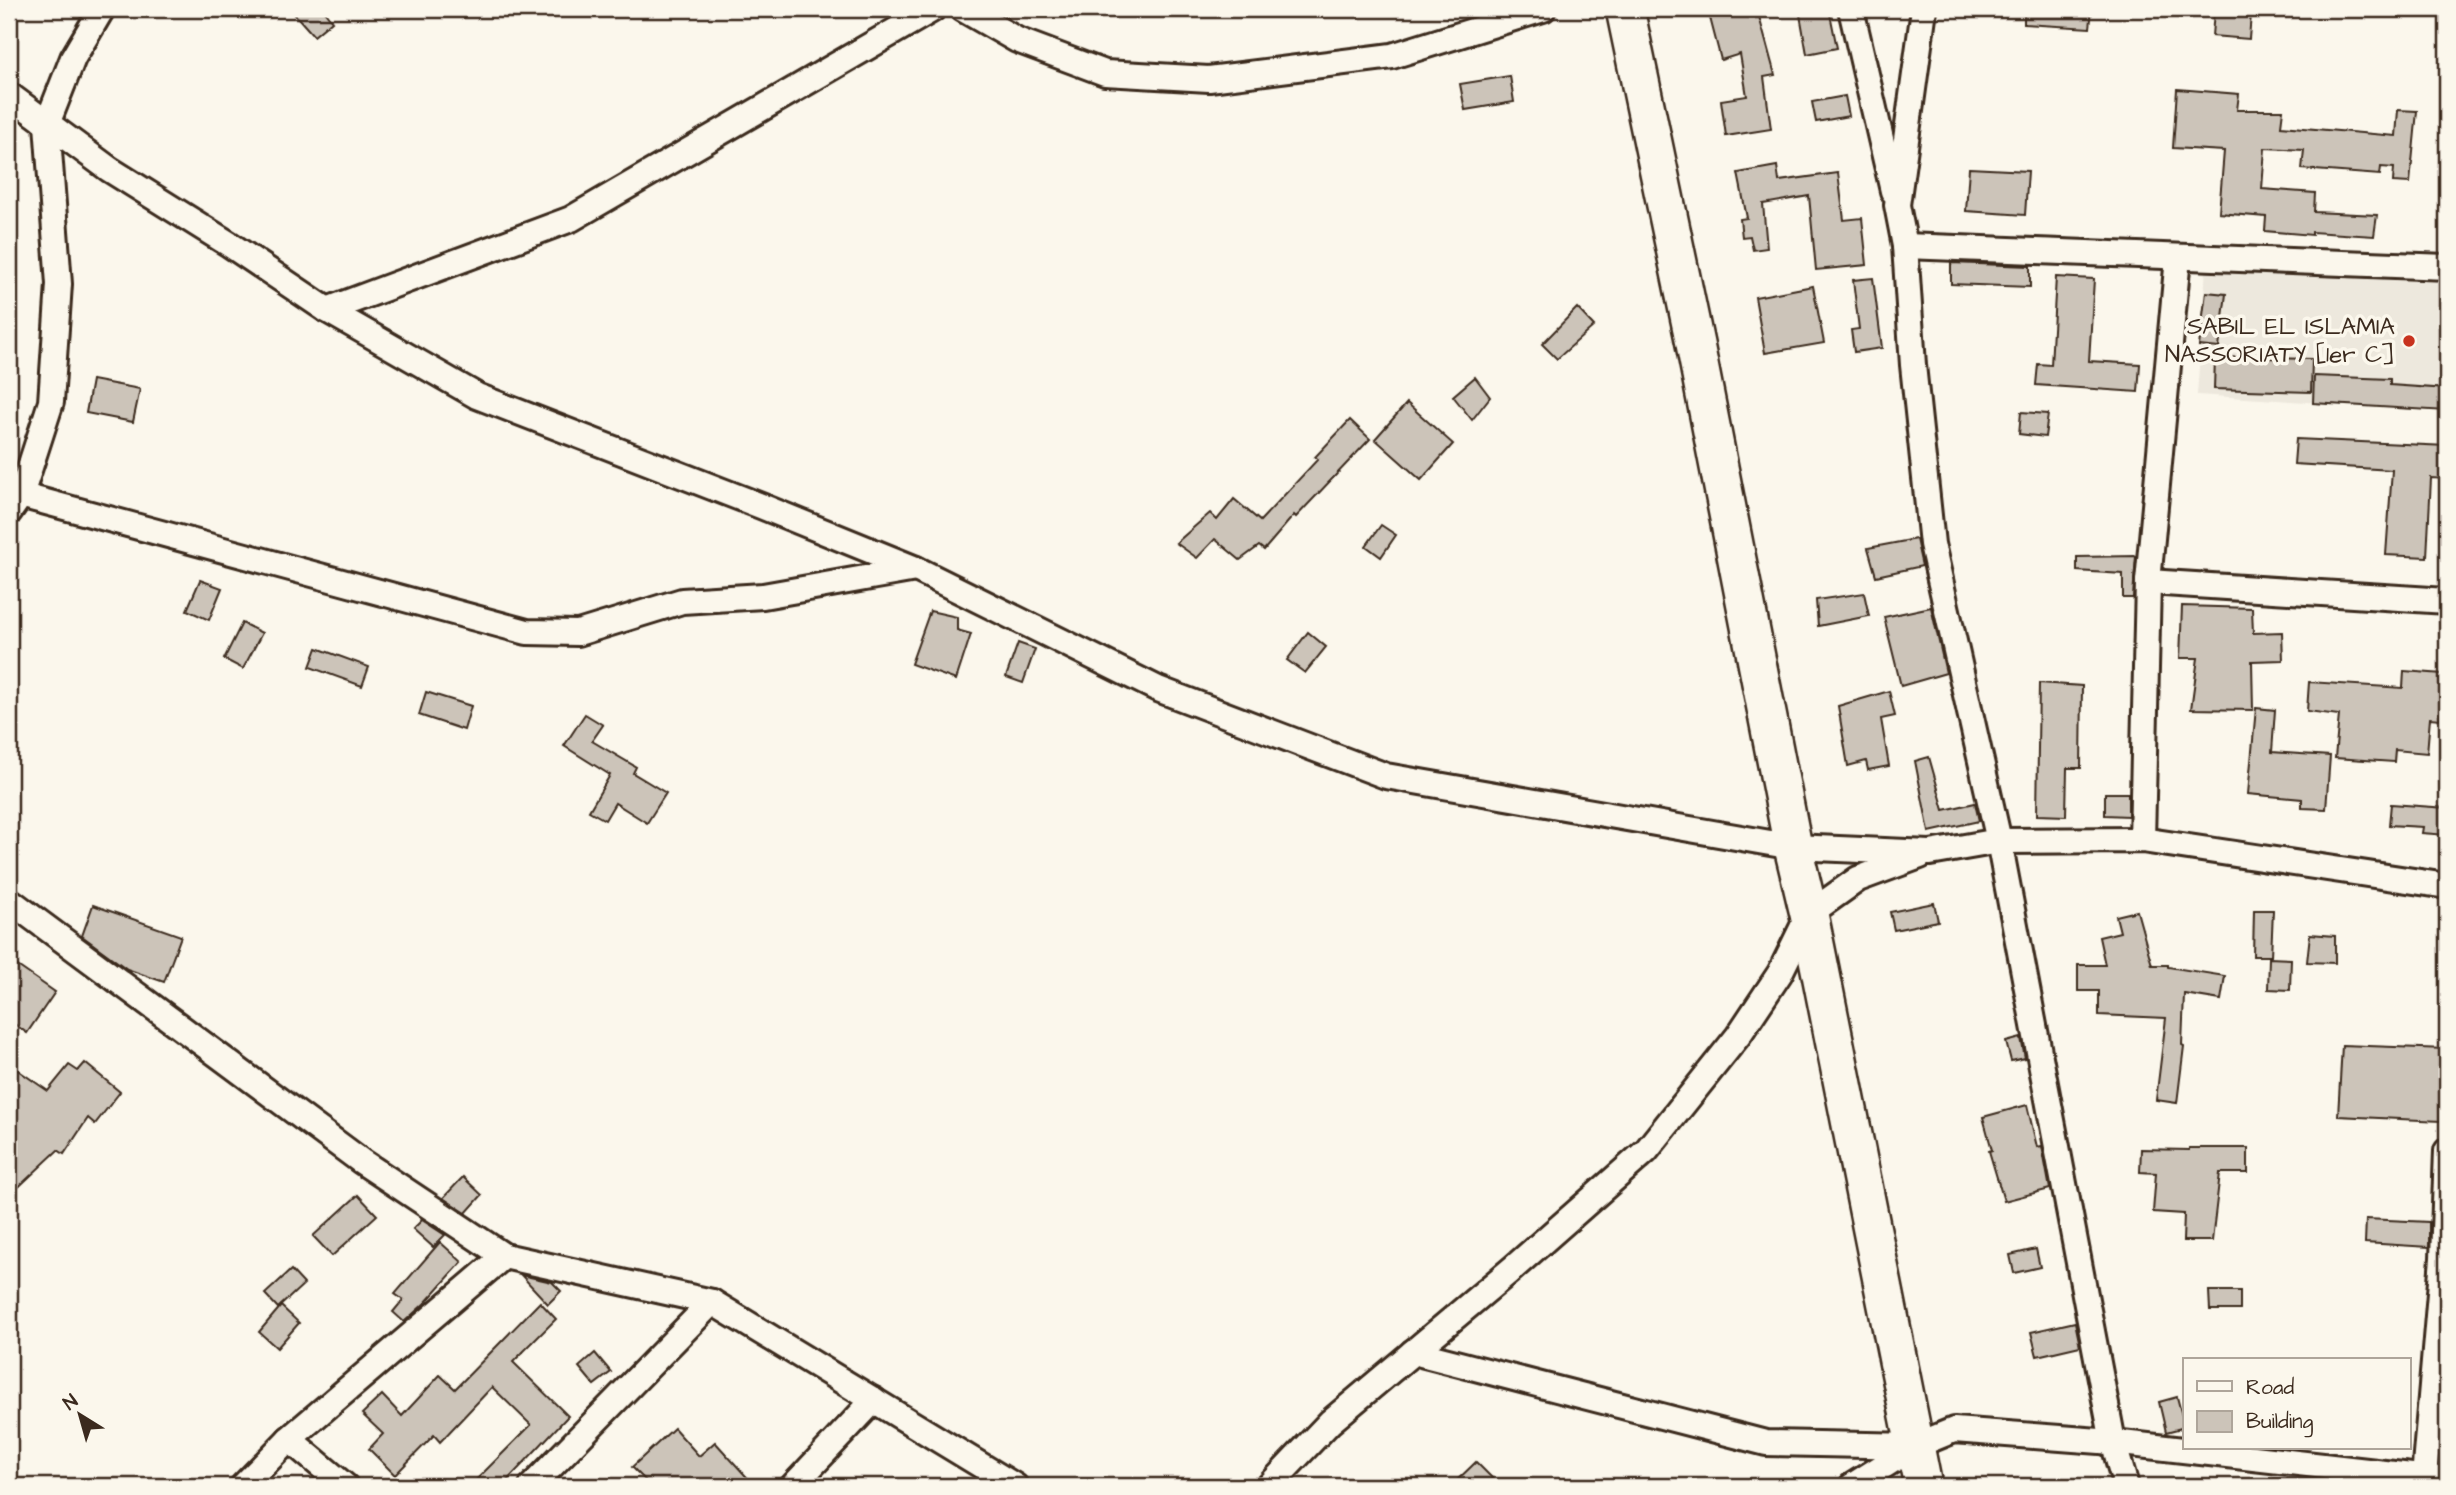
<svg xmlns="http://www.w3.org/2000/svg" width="2456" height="1495" font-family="'Architects Daughter',sans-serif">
	<rect width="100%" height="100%" fill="#fbf7ec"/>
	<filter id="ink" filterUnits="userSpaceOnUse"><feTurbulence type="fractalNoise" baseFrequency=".0143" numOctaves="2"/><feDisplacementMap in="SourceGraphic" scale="14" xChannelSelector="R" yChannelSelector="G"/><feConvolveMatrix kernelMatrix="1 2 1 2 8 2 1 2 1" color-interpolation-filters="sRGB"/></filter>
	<g filter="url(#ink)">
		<!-- built -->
		<path fill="#ede8dd" d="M 2206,268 L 2447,283 L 2447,411 L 2197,395 Z"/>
		<!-- building -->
		<g fill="#ccc4b9" stroke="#3b2a1e" stroke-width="2">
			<path d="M 290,9 L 323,9 L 332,21 L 314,36 Z"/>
			<path d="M 1726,9 L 1757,9 L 1775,75 L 1764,77 L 1771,129 L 1726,136 L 1721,100 L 1747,96 L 1740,54 L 1721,60 L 1709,14 Z"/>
			<path d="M 1799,9 L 1829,9 L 1837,48 L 1807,54 Z"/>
			<path d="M 2024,9 L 2092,9 L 2090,28 L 2024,24 Z"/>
			<path d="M 2214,11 L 2251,14 L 2249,39 L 2212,36 Z"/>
			<path d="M 1510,76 L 1514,102 L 1465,110 L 1460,84 Z"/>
			<path d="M 2177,89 L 2239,94 L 2237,110 L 2283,110 L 2281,126 L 2396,136 L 2398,110 L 2417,111 L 2410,183 L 2393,182 L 2394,168 L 2381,167 L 2380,175 L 2302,169 L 2304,150 L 2265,148 L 2262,189 L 2315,193 L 2314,212 L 2377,215 L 2374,236 L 2312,232 L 2312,235 L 2265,231 L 2266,217 L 2219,213 L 2224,151 L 2173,148 Z"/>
			<path d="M 1845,96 L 1849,116 L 1816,122 L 1812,102 Z"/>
			<path d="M 1777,166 L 1779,181 L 1838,173 L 1844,220 L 1862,218 L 1867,265 L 1816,270 L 1809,196 L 1763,204 L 1767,248 L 1753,250 L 1750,236 L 1742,237 L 1740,219 L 1747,218 L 1738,173 Z"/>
			<path d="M 1969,168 L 2028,171 L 2025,215 L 1966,211 Z"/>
			<path d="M 1951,263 L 2030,266 L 2030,287 L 1951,284 Z"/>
			<path d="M 2056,277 L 2094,279 L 2089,361 L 2140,364 L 2138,392 L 2036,385 L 2038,364 L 2051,365 Z"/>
			<path d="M 1873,278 L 1882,348 L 1854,352 L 1851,330 L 1859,329 L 1853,280 Z"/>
			<path d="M 1813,286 L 1824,343 L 1765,353 L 1755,297 Z"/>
			<path d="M 2206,292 L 2226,294 L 2219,348 L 2199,346 Z"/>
			<path d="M 1577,308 L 1594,326 L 1557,359 L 1542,344 Z"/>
			<path d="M 2215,357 L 2312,359 L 2311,392 L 2214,389 Z"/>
			<path d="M 2314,376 L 2390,379 L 2390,385 L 2447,389 L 2447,411 L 2313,403 Z"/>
			<path d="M 1475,377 L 1490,397 L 1472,420 L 1453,396 Z"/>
			<path d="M 92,380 L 140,389 L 133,422 L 86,413 Z"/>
			<path d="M 1407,403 L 1453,444 L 1421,480 L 1375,439 Z"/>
			<path d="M 2021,412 L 2048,414 L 2045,437 L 2019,434 Z"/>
			<path d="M 1350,420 L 1370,439 L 1296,517 L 1294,515 L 1264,550 L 1259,546 L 1240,560 L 1215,539 L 1197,558 L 1176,543 L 1210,513 L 1217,520 L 1234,499 L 1260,521 L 1318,459 L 1315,457 Z"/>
			<path d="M 2296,439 L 2447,446 L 2446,479 L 2431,478 L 2427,557 L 2386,555 L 2392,470 L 2294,464 Z"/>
			<path d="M 1381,525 L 1396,535 L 1381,557 L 1366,546 Z"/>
			<path d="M 1916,539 L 1922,566 L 1876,576 L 1868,548 Z"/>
			<path d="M 2136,556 L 2133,598 L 2123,598 L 2123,574 L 2077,571 L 2077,557 Z"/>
			<path d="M 200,580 L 222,588 L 209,620 L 187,610 Z"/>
			<path d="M 1864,593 L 1869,616 L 1818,626 L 1816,600 Z"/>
			<path d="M 2182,606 L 2252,608 L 2253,633 L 2282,632 L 2283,660 L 2252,661 L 2253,710 L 2191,709 L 2198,658 L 2180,658 Z"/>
			<path d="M 1931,607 L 1946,673 L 1901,686 L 1884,617 Z"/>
			<path d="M 930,611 L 957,617 L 957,630 L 971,634 L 956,680 L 911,664 Z"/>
			<path d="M 242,623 L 262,633 L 243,669 L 224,659 Z"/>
			<path d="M 1308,632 L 1326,647 L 1305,673 L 1287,660 Z"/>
			<path d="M 1018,643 L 1035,649 L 1023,683 L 1006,677 Z"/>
			<path d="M 317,648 L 369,667 L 362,686 L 310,667 Z"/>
			<path d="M 2404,671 L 2443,674 L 2440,719 L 2430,718 L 2427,753 L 2395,750 L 2394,762 L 2335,758 L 2339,715 L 2307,711 L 2309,682 L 2403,688 Z"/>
			<path d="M 2039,683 L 2082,686 L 2081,768 L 2067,768 L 2066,816 L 2037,815 Z"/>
			<path d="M 1889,691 L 1895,716 L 1881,719 L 1889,766 L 1868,770 L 1866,761 L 1848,766 L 1838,706 Z"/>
			<path d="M 426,692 L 471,706 L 464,730 L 419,715 Z"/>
			<path d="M 2256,708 L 2275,710 L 2272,752 L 2330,756 L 2326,809 L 2302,808 L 2302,799 L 2248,794 Z"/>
			<path d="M 585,714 L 603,725 L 592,741 L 636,767 L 633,773 L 666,793 L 647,823 L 615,803 L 605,820 L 589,811 L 610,775 L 564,746 Z"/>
			<path d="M 1929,757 L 1944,810 L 1975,803 L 1979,821 L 1929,832 L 1915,761 Z"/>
			<path d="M 2105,793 L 2128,793 L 2128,816 L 2105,815 Z"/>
			<path d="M 2391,804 L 2447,808 L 2447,835 L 2422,833 L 2423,827 L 2389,825 Z"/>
			<path d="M 1934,903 L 1938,921 L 1894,930 L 1890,912 Z"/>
			<path d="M 93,905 L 181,936 L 164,982 L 127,969 L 82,936 Z"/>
			<path d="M 2254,910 L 2273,910 L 2271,956 L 2253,956 Z"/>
			<path d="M 2137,911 L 2152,965 L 2168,965 L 2168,967 L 2225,976 L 2221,1000 L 2184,994 L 2182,1045 L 2184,1046 L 2177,1103 L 2156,1100 L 2166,1018 L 2099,1015 L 2099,991 L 2078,991 L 2078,965 L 2105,965 L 2099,937 L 2120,932 L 2116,916 Z"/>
			<path d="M 2310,934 L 2335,936 L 2335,963 L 2307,962 Z"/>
			<path d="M 2269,958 L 2291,959 L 2290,990 L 2268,989 Z"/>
			<path d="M 9,960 L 55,992 L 27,1033 L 9,1020 Z"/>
			<path d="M 2021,1038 L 2025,1058 L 2011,1061 L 2006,1042 Z"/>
			<path d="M 2342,1045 L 2446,1049 L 2441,1121 L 2338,1116 Z"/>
			<path d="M 85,1063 L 120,1092 L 95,1124 L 88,1118 L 64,1154 L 58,1150 L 9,1196 L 9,1079 L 16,1069 L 48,1091 L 69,1065 L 78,1071 Z"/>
			<path d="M 2027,1105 L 2037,1147 L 2042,1146 L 2050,1189 L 2004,1201 L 1989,1151 L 1992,1150 L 1983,1117 Z"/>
			<path d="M 2189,1148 L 2248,1148 L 2248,1173 L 2220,1173 L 2212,1241 L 2183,1241 L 2184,1214 L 2153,1212 L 2156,1173 L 2140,1172 L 2141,1149 L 2189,1150 Z"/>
			<path d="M 463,1177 L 482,1195 L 466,1213 L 443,1198 Z"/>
			<path d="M 358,1195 L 377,1215 L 332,1256 L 313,1236 Z"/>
			<path d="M 2366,1219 L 2429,1222 L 2429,1247 L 2365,1243 Z"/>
			<path d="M 422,1220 L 445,1235 L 433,1247 L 413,1229 Z"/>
			<path d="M 440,1242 L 462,1262 L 425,1303 L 404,1322 L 393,1312 L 403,1300 L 395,1294 Z"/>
			<path d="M 2036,1249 L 2040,1267 L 2014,1273 L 2010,1255 Z"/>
			<path d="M 291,1270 L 304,1284 L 278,1308 L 265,1294 Z"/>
			<path d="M 521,1275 L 552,1282 L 561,1291 L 548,1304 Z"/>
			<path d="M 2209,1291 L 2240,1291 L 2240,1310 L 2210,1310 Z"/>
			<path d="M 540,1302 L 556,1319 L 513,1362 L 568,1416 L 502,1486 L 470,1486 L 531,1425 L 492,1387 L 440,1442 L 434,1435 L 395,1475 L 369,1449 L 383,1434 L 362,1414 L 382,1395 L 402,1416 L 440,1375 L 455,1389 Z"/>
			<path d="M 281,1306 L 299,1323 L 277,1348 L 259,1332 Z"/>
			<path d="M 2075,1322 L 2080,1346 L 2037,1356 L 2031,1332 Z"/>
			<path d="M 595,1353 L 611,1372 L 594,1385 L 579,1367 Z"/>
			<path d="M 2177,1397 L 2185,1427 L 2166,1432 L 2159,1402 Z"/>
			<path d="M 674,1428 L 699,1456 L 715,1442 L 755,1486 L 651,1486 L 632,1467 Z"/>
			<path d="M 1476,1462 L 1500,1486 L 1451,1486 Z"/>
		</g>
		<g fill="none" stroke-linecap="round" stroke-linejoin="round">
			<!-- street casing -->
			<g stroke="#3b2a1e" stroke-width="30">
				<g id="street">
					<path d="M 963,9 L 1017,40 L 1105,73 L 1209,79 L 1392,56 L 1543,9"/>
					<path d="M 1851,9 L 1893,191"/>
					<path d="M 1924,9 L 1897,205 L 1905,246 L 1913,365 L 1932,544 L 1999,841 L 2113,1442 L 2126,1486"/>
					<path d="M 9,95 L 109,169 L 229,244 L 327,310 L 477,396 L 761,506 L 916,569 L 1158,689 L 1386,776 L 1793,847 L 1930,853 L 1999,841 L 2142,840 L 2447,886"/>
					<path d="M 1905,246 L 2447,267"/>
					<path d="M 327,310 L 571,219 L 933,9"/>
					<path d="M 9,492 L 527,632 L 578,633 L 682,601 L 763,596 L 916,569"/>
					<path d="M 9,512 L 21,495 L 51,402 L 59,284 L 47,124 L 73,58 L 102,9"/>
					<path d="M 2148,582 L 2447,601"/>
					<path d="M 2142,840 L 2148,582 L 2178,257"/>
					<path d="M 9,900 L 361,1161 L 504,1256 L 712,1302 L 1015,1486"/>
					<path d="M 1413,1352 L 1766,1443 L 1915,1446 L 1954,1430 L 2113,1442 L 2447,1480"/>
					<path d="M 289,1439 L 345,1486"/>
					<path d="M 2424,1478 L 2443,1258 L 2447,1151"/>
					<path d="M 243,1486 L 289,1439 L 504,1256"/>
					<path d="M 532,1486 L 712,1302"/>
					<path d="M 793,1486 L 874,1400"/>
					<path d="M 1269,1486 L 1330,1422 L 1512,1269 L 1646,1151 L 1738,1036 L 1780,973 L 1809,914 L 1858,879 L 1920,856"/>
					<path d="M 1852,1486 L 1915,1446"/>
				</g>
			</g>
			<!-- secondary casing -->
			<g stroke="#3b2a1e" stroke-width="42">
				<path id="secondary" d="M 1625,9 L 1695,344 L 1793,847 L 1809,914 L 1923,1486"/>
			</g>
			<!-- street -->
			<use href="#street" stroke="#fbf7ec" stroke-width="24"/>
			<!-- secondary -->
			<use href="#secondary" stroke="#fbf7ec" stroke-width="37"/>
		</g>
	</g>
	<!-- markers -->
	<circle fill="#c8321e" stroke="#fbf7ec" stroke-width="2.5" cx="2409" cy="341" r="7"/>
	<g text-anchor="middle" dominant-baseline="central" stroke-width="7" stroke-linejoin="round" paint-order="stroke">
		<!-- poi labels -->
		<g font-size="24" fill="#3b2a1e" stroke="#fbf7ec" text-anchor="end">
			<text x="2395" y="327">SABIL EL ISLAMIA<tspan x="2395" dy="28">NASSORIATY [1er C]</tspan></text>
		</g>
	</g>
	<!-- margin -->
	<rect width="2456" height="1495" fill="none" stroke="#fbf7ec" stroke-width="35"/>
	<rect x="18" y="18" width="2421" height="1460" fill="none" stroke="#3b2a1e" stroke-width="2.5" filter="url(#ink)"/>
	<!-- legend -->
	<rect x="2183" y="1358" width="228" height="91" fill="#fbf7ec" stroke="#aea59a" stroke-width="2"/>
	<rect x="2197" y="1381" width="35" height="10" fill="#fbf7ec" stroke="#aea59a" stroke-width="2"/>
	<text x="2246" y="1394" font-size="21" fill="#3b2a1e">Road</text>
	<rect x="2197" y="1411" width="35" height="21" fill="#ccc4b9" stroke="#aea59a" stroke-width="2"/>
	<text x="2246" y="1428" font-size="21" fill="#3b2a1e">Building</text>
	<!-- north arrow -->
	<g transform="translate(80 1415) rotate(323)" stroke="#fbf7ec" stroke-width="5" paint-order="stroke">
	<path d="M0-5L12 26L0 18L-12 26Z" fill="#3b2a1e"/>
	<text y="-10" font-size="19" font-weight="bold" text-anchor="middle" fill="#3b2a1e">N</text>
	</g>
</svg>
